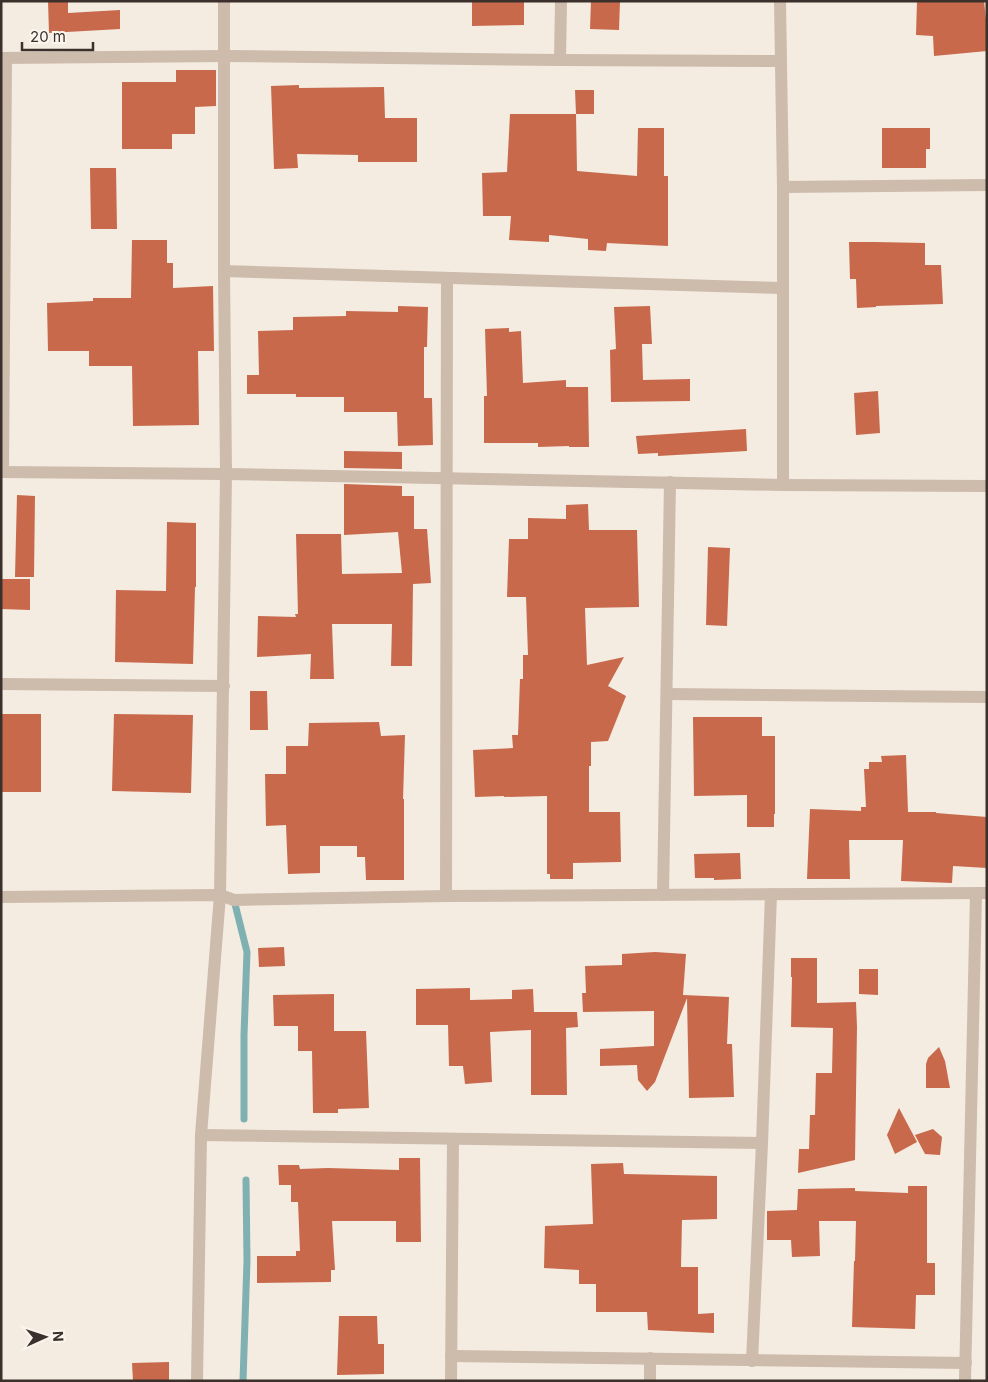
<svg xmlns="http://www.w3.org/2000/svg" width="988" height="1382" font-family="Inter,sans-serif">
	<rect width="100%" height="100%" fill="#f4ebe1"/>
	<g fill="none" stroke-linecap="round" stroke-linejoin="round">
		<!-- stream -->
		<g stroke="#7fb0b2" stroke-width="7">
			<path d="M 234,900 L 247,952 L 244,1035 L 244,1119"/>
			<path d="M 243,1381 L 247,1261 L 246,1180"/>
		</g>
	</g>
	<!-- building -->
	<g fill="#c8694b">
		<path d="M 48,1 L 68,1 L 68,13 L 120,10 L 120,29 L 49,33 Z"/>
		<path d="M 472,1 L 524,1 L 524,25 L 472,26 Z"/>
		<path d="M 591,1 L 620,1 L 619,30 L 590,29 Z"/>
		<path d="M 917,1 L 984,1 L 987,29 L 987,51 L 934,56 L 933,36 L 916,35 Z"/>
		<path d="M 176,70 L 216,70 L 216,106 L 195,107 L 195,134 L 172,134 L 172,149 L 122,149 L 122,82 L 176,82 Z"/>
		<path d="M 299,85 L 299,88 L 384,87 L 385,118 L 417,118 L 417,162 L 358,162 L 358,155 L 297,154 L 298,168 L 274,169 L 271,86 Z"/>
		<path d="M 575,90 L 594,90 L 594,114 L 576,114 L 577,171 L 637,176 L 638,128 L 664,128 L 664,176 L 668,176 L 668,246 L 607,243 L 606,251 L 588,250 L 588,239 L 549,235 L 549,242 L 509,240 L 511,216 L 483,216 L 482,173 L 507,172 L 510,114 L 576,114 Z"/>
		<path d="M 882,128 L 930,128 L 930,149 L 926,149 L 926,168 L 882,168 Z"/>
		<path d="M 90,168 L 116,168 L 117,229 L 91,229 Z"/>
		<path d="M 132,240 L 167,240 L 167,263 L 173,263 L 173,288 L 213,286 L 214,351 L 198,351 L 199,425 L 133,426 L 132,366 L 89,366 L 89,351 L 48,351 L 47,303 L 93,301 L 93,298 L 131,298 Z"/>
		<path d="M 849,242 L 875,242 L 925,243 L 925,265 L 941,265 L 943,304 L 876,306 L 876,307 L 857,308 L 856,279 L 850,279 Z"/>
		<path d="M 398,306 L 428,307 L 427,347 L 424,347 L 424,398 L 432,398 L 433,445 L 398,446 L 397,412 L 344,412 L 344,397 L 296,397 L 296,394 L 247,394 L 247,375 L 259,375 L 258,331 L 293,330 L 293,317 L 346,316 L 346,311 L 398,312 Z"/>
		<path d="M 650,306 L 652,344 L 642,344 L 643,380 L 690,379 L 690,401 L 611,402 L 610,350 L 616,349 L 614,307 Z"/>
		<path d="M 509,328 L 509,332 L 521,331 L 523,383 L 566,380 L 566,387 L 588,387 L 589,447 L 569,447 L 569,446 L 538,447 L 538,443 L 484,443 L 484,396 L 487,396 L 485,329 Z"/>
		<path d="M 878,391 L 880,433 L 856,435 L 854,393 Z"/>
		<path d="M 746,429 L 747,451 L 658,456 L 658,453 L 638,454 L 636,436 Z"/>
		<path d="M 344,451 L 402,452 L 402,469 L 344,468 Z"/>
		<path d="M 344,484 L 402,486 L 402,496 L 414,496 L 414,529 L 427,529 L 431,583 L 413,584 L 412,666 L 391,666 L 392,624 L 332,624 L 334,679 L 310,679 L 311,654 L 257,657 L 258,616 L 296,617 L 295,614 L 298,614 L 296,534 L 341,534 L 342,574 L 402,573 L 398,532 L 344,535 Z"/>
		<path d="M 17,495 L 35,496 L 34,577 L 15,577 Z"/>
		<path d="M 588,504 L 589,530 L 637,530 L 639,607 L 585,608 L 587,665 L 624,657 L 608,686 L 626,696 L 608,741 L 591,742 L 591,766 L 589,766 L 589,812 L 620,812 L 621,862 L 573,863 L 573,879 L 550,879 L 550,874 L 547,874 L 547,796 L 504,797 L 504,796 L 475,797 L 473,750 L 513,748 L 512,735 L 518,735 L 520,679 L 523,679 L 523,655 L 528,655 L 526,597 L 507,597 L 509,539 L 528,539 L 528,518 L 566,519 L 566,505 Z"/>
		<path d="M 167,522 L 196,523 L 196,587 L 195,587 L 193,664 L 115,662 L 116,590 L 166,591 Z"/>
		<path d="M 708,547 L 730,548 L 727,626 L 706,625 Z"/>
		<path d="M 1,579 L 30,579 L 30,610 L 1,609 Z"/>
		<path d="M 250,691 L 267,691 L 268,730 L 250,730 Z"/>
		<rect x="1" y="714" width="40" height="78"/>
		<path d="M 114,714 L 193,715 L 191,793 L 112,791 Z"/>
		<path d="M 693,717 L 762,717 L 762,736 L 775,736 L 775,814 L 774,814 L 774,827 L 747,827 L 747,795 L 694,796 Z"/>
		<path d="M 379,722 L 381,736 L 405,735 L 403,799 L 404,799 L 404,880 L 366,880 L 365,857 L 357,857 L 357,846 L 320,846 L 320,873 L 288,874 L 286,825 L 266,826 L 265,774 L 286,774 L 286,746 L 308,746 L 309,723 Z"/>
		<path d="M 906,755 L 908,812 L 936,812 L 936,813 L 987,817 L 987,868 L 953,866 L 952,883 L 901,881 L 903,840 L 849,840 L 850,879 L 807,879 L 810,809 L 861,811 L 861,807 L 866,807 L 864,769 L 869,769 L 869,762 L 882,762 L 881,756 Z"/>
		<path d="M 740,853 L 741,879 L 714,880 L 714,878 L 695,878 L 694,854 Z"/>
		<path d="M 284,947 L 285,966 L 259,967 L 258,948 Z"/>
		<path d="M 655,952 L 686,954 L 683,995 L 729,997 L 727,1044 L 732,1044 L 734,1097 L 689,1098 L 687,998 L 655,1082 L 647,1091 L 638,1080 L 637,1065 L 600,1066 L 600,1049 L 654,1046 L 654,1011 L 583,1012 L 582,993 L 586,993 L 585,966 L 622,965 L 622,954 Z"/>
		<path d="M 791,958 L 817,958 L 817,1003 L 856,1002 L 857,1027 L 855,1160 L 798,1173 L 799,1149 L 809,1149 L 810,1115 L 815,1115 L 816,1073 L 832,1073 L 833,1028 L 791,1027 L 792,977 L 791,977 Z"/>
		<path d="M 859,969 L 878,969 L 878,995 L 859,994 Z"/>
		<path d="M 470,988 L 470,1000 L 512,999 L 512,990 L 533,989 L 534,1012 L 577,1012 L 578,1027 L 566,1028 L 567,1095 L 531,1095 L 531,1030 L 490,1032 L 492,1082 L 465,1084 L 463,1066 L 449,1066 L 448,1025 L 416,1025 L 416,989 Z"/>
		<path d="M 334,994 L 334,1031 L 366,1031 L 369,1108 L 338,1109 L 338,1113 L 313,1113 L 312,1051 L 298,1051 L 298,1026 L 274,1026 L 273,995 Z"/>
		<path d="M 939,1047 L 945,1061 L 950,1088 L 926,1088 L 926,1064 L 928,1058 Z"/>
		<path d="M 899,1108 L 917,1142 L 895,1154 L 887,1135 Z"/>
		<path d="M 933,1129 L 942,1137 L 940,1155 L 925,1154 L 915,1135 Z"/>
		<path d="M 399,1158 L 420,1158 L 421,1242 L 396,1242 L 396,1221 L 332,1221 L 335,1270 L 331,1270 L 331,1282 L 257,1283 L 257,1256 L 296,1256 L 296,1251 L 300,1251 L 298,1202 L 291,1202 L 291,1185 L 279,1185 L 278,1165 L 299,1165 L 300,1169 L 328,1168 L 399,1170 Z"/>
		<path d="M 623,1163 L 624,1174 L 717,1176 L 717,1219 L 682,1220 L 681,1267 L 698,1267 L 698,1314 L 714,1313 L 714,1333 L 648,1330 L 647,1312 L 596,1312 L 596,1284 L 579,1284 L 579,1270 L 544,1268 L 545,1226 L 593,1224 L 591,1164 Z"/>
		<path d="M 908,1186 L 927,1186 L 927,1263 L 935,1263 L 935,1295 L 916,1295 L 915,1329 L 852,1327 L 854,1261 L 855,1261 L 856,1221 L 819,1221 L 820,1256 L 792,1257 L 791,1240 L 767,1240 L 767,1211 L 797,1210 L 798,1189 L 855,1188 L 855,1191 L 908,1193 Z"/>
		<path d="M 339,1316 L 377,1316 L 378,1344 L 384,1344 L 384,1374 L 337,1375 Z"/>
		<path d="M 169,1362 L 169,1381 L 133,1381 L 132,1363 Z"/>
	</g>
	<g fill="none" stroke-linecap="round" stroke-linejoin="round">
		<!-- minor -->
		<g stroke="#cdbbac" stroke-width="12">
			<path d="M 780,1 L 783,187 L 783,485"/>
			<path d="M 1,58 L 225,56 L 560,60 L 781,61"/>
			<path d="M 560,60 L 561,1"/>
			<path d="M 783,187 L 987,185"/>
			<path d="M 224,271 L 782,288"/>
			<path d="M 1,472 L 226,474 L 783,485 L 987,486"/>
			<path d="M 3,472 L 6,58"/>
			<path d="M 1,684 L 224,686"/>
			<path d="M 667,694 L 987,697"/>
			<path d="M 663,895 L 670,482"/>
			<path d="M 446,896 L 447,278"/>
			<path d="M 1,897 L 220,895 L 234,900 L 446,896 L 987,893"/>
			<path d="M 201,1135 L 762,1143"/>
			<path d="M 451,1356 L 966,1363"/>
			<path d="M 752,1361 L 762,1143 L 771,894"/>
			<path d="M 197,1381 L 201,1135 L 220,895 L 226,474 L 224,271 L 224,1"/>
			<path d="M 451,1381 L 453,1139"/>
			<path d="M 650,1381 L 650,1358"/>
			<path d="M 965,1381 L 976,893"/>
		</g>
	</g>
	<!-- border -->
	<rect width="988" height="1382" fill="none" stroke="#3b302b" stroke-width="5"/>
	<!-- north arrow -->
	<g transform="translate(45 1337) rotate(87)" stroke="#fbf5ee" stroke-width="4" paint-order="stroke">
	<path d="M0-4L9 19L0 12L-9 19Z" fill="#3b302b"/>
	<text y="-8" font-size="14" font-weight="bold" text-anchor="middle" fill="#3b302b">N</text>
	</g>
	<!-- scale -->
	<path d="M22 42v8h71v-8" fill="none" stroke="#3b302b" stroke-width="2.5"/>
	<text x="30" y="42" font-size="15" fill="#3b302b" stroke="#fbf5ee" stroke-width="4" paint-order="stroke">20 m</text>
</svg>
